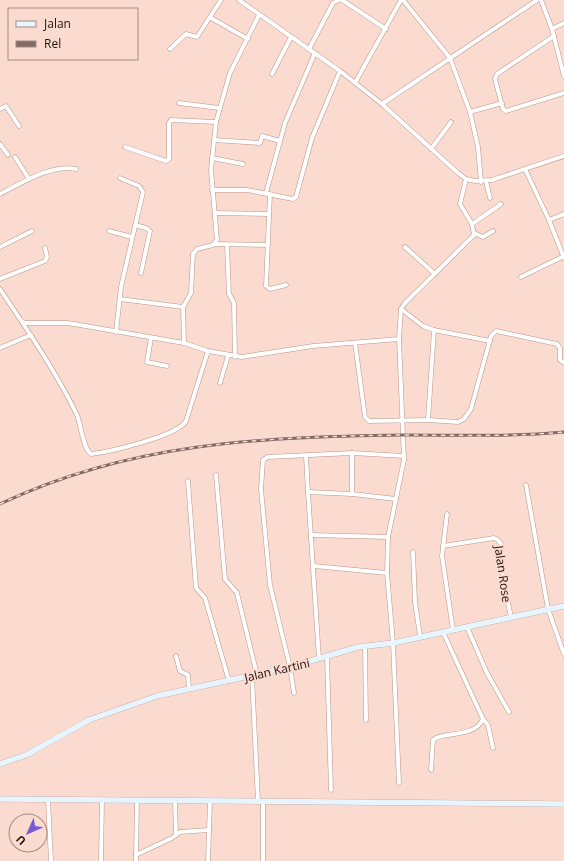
<svg xmlns="http://www.w3.org/2000/svg" width="564" height="861" font-family="'Open Sans',sans-serif">
	<rect width="100%" height="100%" fill="#fbdbd0"/>
	<g fill="none" stroke-linecap="round" stroke-linejoin="round">
		<!-- street casing -->
		<g stroke="#b99487" stroke-width="5">
			<g id="street">
				<path d="M 239,0 L 340,71 L 382,104 L 458,173 L 466,179 L 475,181 L 492,180 L 564,156"/>
				<path d="M 342,0 L 386,29"/>
				<path d="M 403,0 L 450,58 L 470,112 L 478,147 L 481,182"/>
				<path d="M 541,0 L 552,29 L 564,76"/>
				<path d="M 211,18 L 248,39"/>
				<path d="M 552,29 L 564,23"/>
				<path d="M 554,36 L 497,74 L 495,79 L 503,109 L 506,111 L 564,93"/>
				<path d="M 170,49 L 186,34 L 197,37 L 221,0"/>
				<path d="M 309,49 L 333,3 L 339,0"/>
				<path d="M 272,74 L 291,37"/>
				<path d="M 355,83 L 401,0"/>
				<path d="M 179,103 L 219,108"/>
				<path d="M 382,104 L 537,0"/>
				<path d="M 0,109 L 6,106 L 19,126"/>
				<path d="M 470,112 L 502,103"/>
				<path d="M 214,140 L 260,143 L 262,136 L 280,141"/>
				<path d="M 0,144 L 8,155"/>
				<path d="M 125,147 L 166,161 L 169,159 L 169,123 L 171,120 L 216,122"/>
				<path d="M 431,149 L 451,122"/>
				<path d="M 15,157 L 29,179"/>
				<path d="M 212,158 L 243,164"/>
				<path d="M 525,169 L 549,220 L 564,258"/>
				<path d="M 486,181 L 490,198"/>
				<path d="M 212,190 L 247,190 L 293,199 L 296,197 L 312,138 L 340,71"/>
				<path d="M 266,193 L 285,123 L 315,53"/>
				<path d="M 0,194 C 22,183 51,164 76,169"/>
				<path d="M 270,194 L 266,286 L 270,289 L 286,285"/>
				<path d="M 215,213 L 268,214"/>
				<path d="M 549,220 L 564,214"/>
				<path d="M 472,224 L 501,204"/>
				<path d="M 135,225 L 146,228 L 150,231 L 141,273"/>
				<path d="M 109,231 L 132,237"/>
				<path d="M 474,233 L 483,237 L 493,231"/>
				<path d="M 215,244 L 268,245"/>
				<path d="M 227,245 L 229,294 L 234,303 L 235,357"/>
				<path d="M 0,247 L 32,231"/>
				<path d="M 405,247 L 435,274"/>
				<path d="M 521,277 L 564,256"/>
				<path d="M 0,279 L 45,261 L 47,257 L 45,248"/>
				<path d="M 0,289 L 20,319 L 24,323 L 68,323 L 184,343 L 208,351 L 242,357 L 313,346 L 399,339"/>
				<path d="M 120,299 L 183,307"/>
				<path d="M 401,309 L 423,326 L 434,330 L 490,341"/>
				<path d="M 22,322 C 42,352 61,382 77,415 C 81,424 83,449 91,454 C 109,452 178,436 186,421 L 208,351"/>
				<path d="M 116,332 L 121,287 L 143,192 L 139,186 L 120,178"/>
				<path d="M 151,338 L 147,362 L 167,366"/>
				<path d="M 184,343 L 183,307 L 191,293 L 193,254 L 197,249 L 213,245 L 217,240 L 211,170 L 216,122 L 230,73 L 259,15"/>
				<path d="M 355,343 L 365,417 L 369,421 L 428,420 L 458,422 L 464,419 L 471,409 L 491,336 L 496,331 L 557,344 L 560,348 L 560,360 L 564,363"/>
				<path d="M 0,348 L 31,335"/>
				<path d="M 220,383 L 228,356"/>
				<path d="M 428,420 L 434,330"/>
				<path d="M 306,456 L 308,492"/>
				<path d="M 216,475 L 225,579 L 237,593 L 257,675"/>
				<path d="M 188,481 L 196,588 L 205,598 L 229,681"/>
				<path d="M 526,485 L 548,609 L 564,654"/>
				<path d="M 352,494 L 352,453"/>
				<path d="M 447,514 L 442,556 L 453,630"/>
				<path d="M 311,535 L 388,537"/>
				<path d="M 443,546 L 494,538 L 498,540 L 501,544 L 503,580 L 511,617"/>
				<path d="M 413,552 L 415,602 L 420,636"/>
				<path d="M 314,566 L 387,573"/>
				<path d="M 467,627 L 487,673 L 509,712"/>
				<path d="M 365,646 L 366,720"/>
				<path d="M 176,656 L 180,671 L 188,675 L 189,689"/>
				<path d="M 327,657 L 331,790"/>
				<path d="M 319,659 L 308,492 L 352,494 L 396,499"/>
				<path d="M 252,676 L 258,801"/>
				<path d="M 294,693 L 290,667 L 270,585 L 261,489 L 263,460 L 268,457 L 352,453 L 404,456"/>
				<path d="M 483,719 L 488,725 L 493,748"/>
				<path d="M 431,770 L 433,740 C 442,731 474,739 483,719 L 443,632"/>
				<path d="M 399,783 L 393,643 L 387,573 L 388,537 L 404,460 L 399,339 L 401,309 L 405,303 L 474,235 L 472,224 L 460,204 L 466,179"/>
				<path d="M 48,800 L 51,861"/>
				<path d="M 175,801 L 176,835"/>
				<path d="M 263,801 L 263,861"/>
				<path d="M 136,855 L 172,838 L 180,832 L 209,830"/>
				<path d="M 101,861 L 102,800"/>
				<path d="M 136,861 L 137,800"/>
				<path d="M 208,861 L 210,801"/>
			</g>
		</g>
		<!-- secondary casing -->
		<g stroke="#b99487" stroke-width="6">
			<g id="secondary">
				<path d="M 0,764 L 26,755 L 89,720 L 157,696 L 290,667 L 358,647 L 393,643 L 564,606"/>
				<path d="M 0,799 L 564,804"/>
			</g>
		</g>
		<!-- street -->
		<use href="#street" stroke="#fff" stroke-width="4"/>
		<!-- secondary -->
		<use href="#secondary" stroke="#e6f5fe" stroke-width="5.5"/>
		<!-- rail casing -->
		<g stroke="#816b64" stroke-width="3">
			<path id="rail" d="M 0,504 C 131,442 262,437 404,435 C 458,435 510,437 564,432"/>
		</g>
		<!-- rail -->
		<use href="#rail" stroke="#fbdbd0" stroke-width="1.5" stroke-dasharray="4.5" stroke-linecap="butt"/>
	</g>
	<g text-anchor="middle" dominant-baseline="central" stroke-width="4" stroke-linejoin="round" paint-order="stroke">
		<!-- street labels -->
		<g font-size="12" fill="#20120e" stroke="#fbdbd0">
			<text transform="translate(503 574) rotate(82)">Jalan Rose</text>
			<text transform="translate(277 670) rotate(-13)">Jalan Kartini</text>
		</g>
	</g>
	<!-- legend -->
	<rect x="8" y="8" width="130" height="52" fill="#fbdbd0" stroke="#a38b82"/>
	<rect x="16" y="21" width="20" height="6" fill="#e6f5fe" stroke="#a38b82"/>
	<text x="44" y="28" font-size="12" fill="#20120e">Jalan</text>
	<rect x="16" y="41" width="20" height="6" fill="#816b64" stroke="#a38b82"/>
	<text x="44" y="48" font-size="12" fill="#20120e">Rel</text>
	<!-- north arrow -->
	<g transform="translate(28 833) rotate(225)"><circle r="19" fill="#fbdbd0" stroke="#a38b82"/>
	<path d="M0-3L7 15L0 10L-7 15Z" fill="#755bd5"/>
	<text y="-6" font-size="11" font-weight="bold" text-anchor="middle" fill="#20120e">U</text>
	</g>
</svg>
